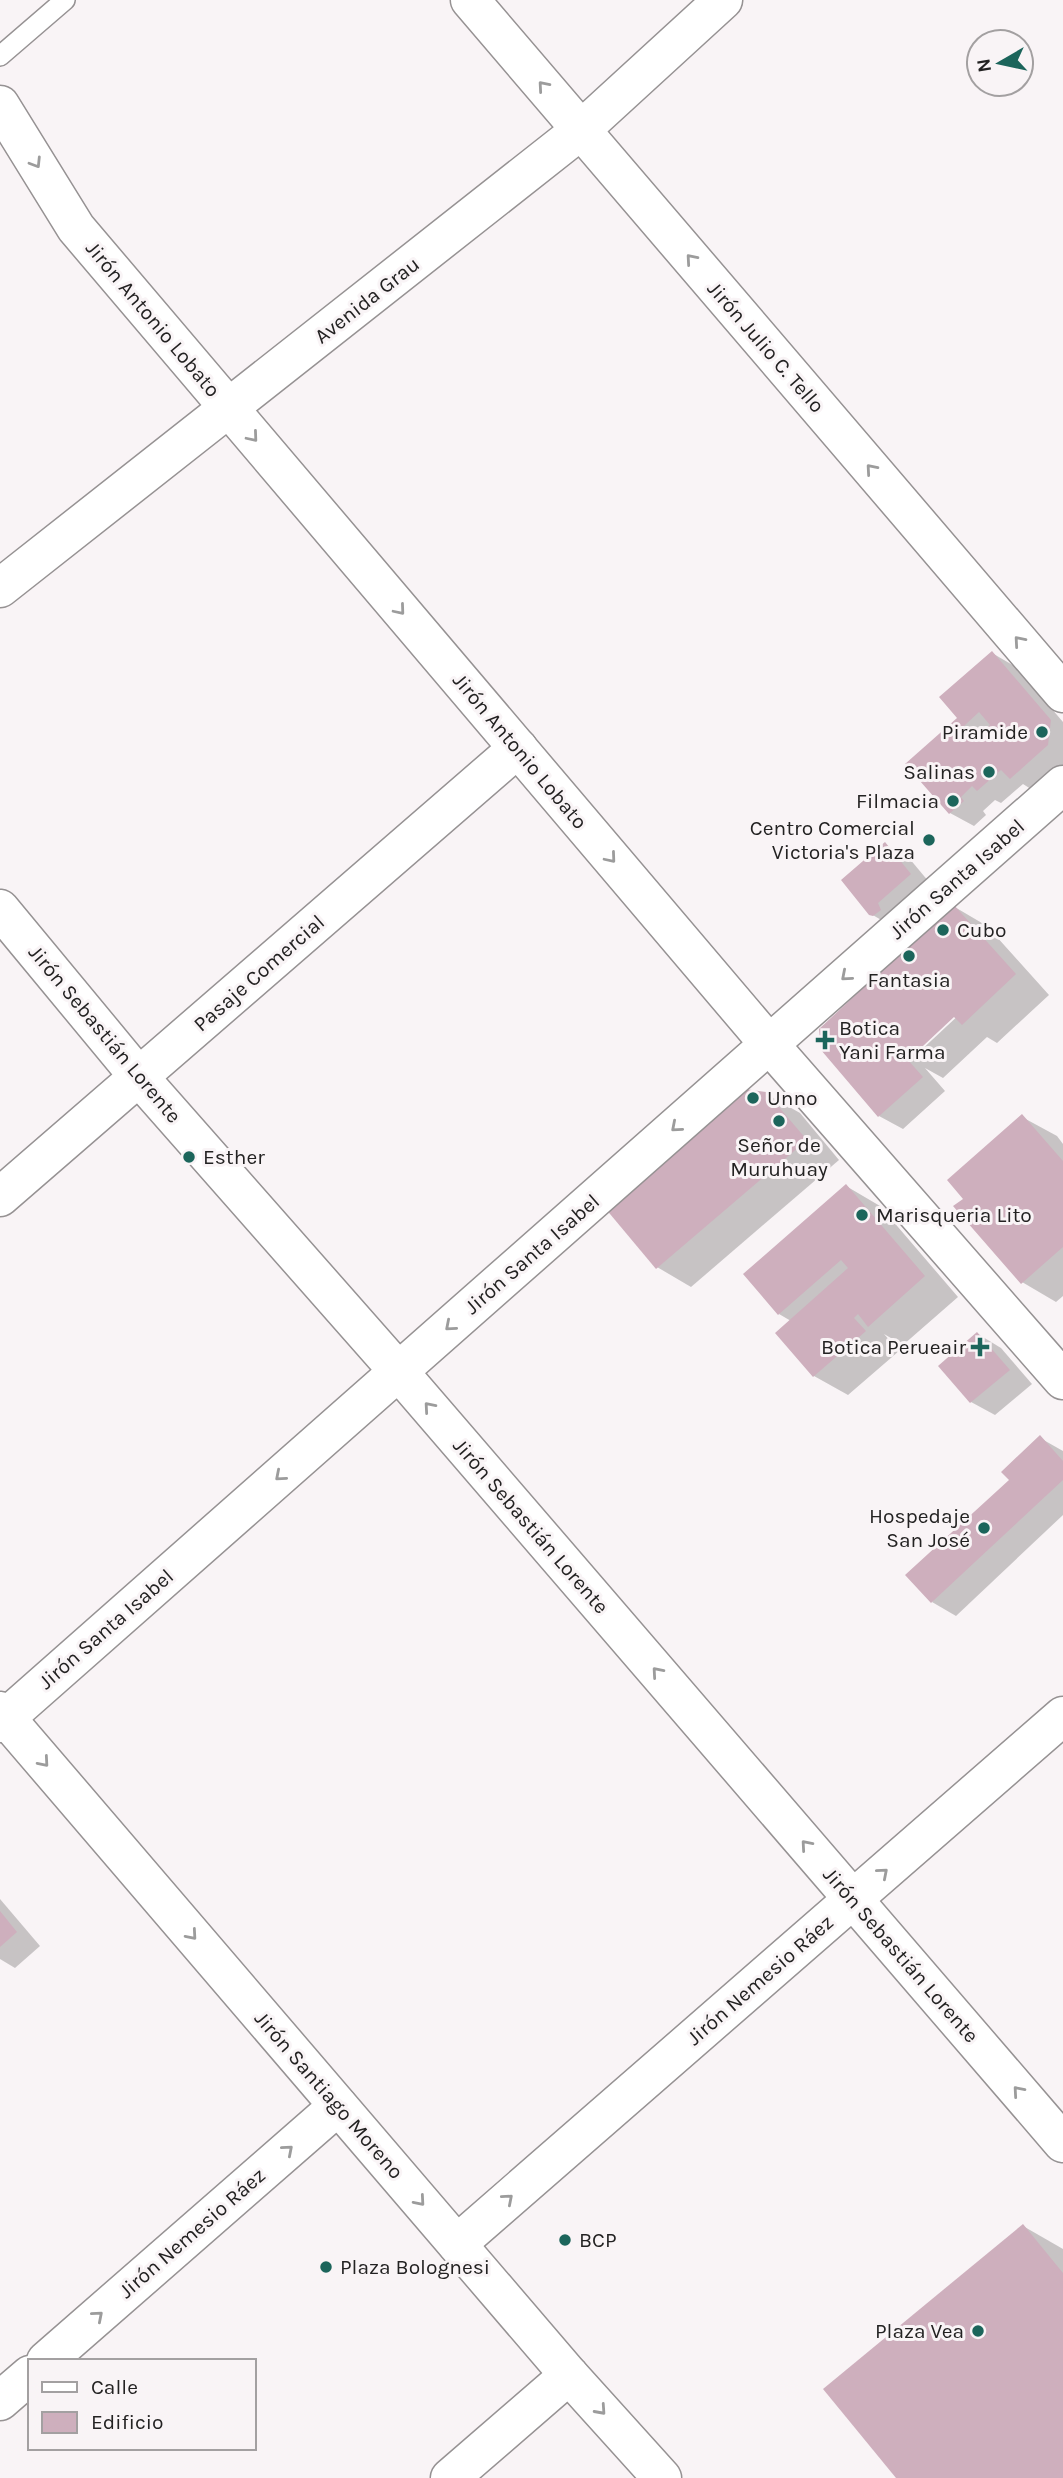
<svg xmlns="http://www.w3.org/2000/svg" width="1063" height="2478" font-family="Karla,sans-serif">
	<rect width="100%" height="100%" fill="#f9f4f6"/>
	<!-- shadow -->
	<g fill="#0003" fill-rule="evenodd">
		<path d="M 992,653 L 1016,667 L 1063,722 L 1063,766 L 1034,791 L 1023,784 L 1001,803 L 995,800 L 983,811 L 986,815 L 974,826 L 950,813 L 960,718 Z"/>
		<path d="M 885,845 L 909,858 L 934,888 L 895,928 L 871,914 Z"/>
		<path d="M 953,906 L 987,926 L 1049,995 L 997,1043 L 987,1037 L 943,1078 L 925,1068 L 945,1091 L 903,1129 L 879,1116 ZM 960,1010 L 962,1012 L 917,1054 L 915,1051 Z"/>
		<path d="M 765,1093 L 800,1113 L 839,1160 L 691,1287 L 657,1267 Z"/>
		<path d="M 1022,1117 L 1057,1136 L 1063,1144 L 1063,1296 L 1056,1302 L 1022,1282 L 965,1199 Z"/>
		<path d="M 846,1186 L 880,1206 L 958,1297 L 903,1345 L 884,1334 L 899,1351 L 848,1395 L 814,1376 L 791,1321 L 779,1314 Z"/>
		<path d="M 978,1334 L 1001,1348 L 1032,1384 L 995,1415 L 971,1402 Z"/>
		<path d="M 1040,1438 L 1063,1451 L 1063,1515 L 956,1616 L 932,1602 Z"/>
		<path d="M 0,1899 L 40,1946 L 15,1968 L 0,1959 Z"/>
		<path d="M 1023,2226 L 1063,2249 L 1063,2478 L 898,2478 Z"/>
	</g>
	<!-- building -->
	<g fill="#ceafbd" fill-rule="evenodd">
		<path d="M 992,651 L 1051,720 L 1048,745 L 1010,779 L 1001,770 L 977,791 L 972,786 L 961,797 L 964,801 L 949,814 L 905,764 L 957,718 L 939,697 ZM 979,712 L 990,725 L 975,738 L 964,726 Z"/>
		<path d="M 885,842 L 911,874 L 878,903 L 881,910 L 873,916 L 869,915 L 841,880 Z"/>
		<path d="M 953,904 L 1016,974 L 962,1025 L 954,1017 L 908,1060 L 923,1077 L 878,1117 L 821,1050 L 819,1029 Z"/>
		<path d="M 745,1089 L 766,1092 L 807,1140 L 656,1269 L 605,1208 Z"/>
		<path d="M 1022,1114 L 1063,1161 L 1063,1247 L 1021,1284 L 953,1206 L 963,1199 L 947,1180 Z"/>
		<path d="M 846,1184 L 925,1276 L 868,1327 L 858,1314 L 854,1318 L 866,1331 L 813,1377 L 775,1333 L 848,1268 L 841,1260 L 778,1315 L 743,1274 Z"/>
		<path d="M 977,1332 L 1010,1370 L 970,1403 L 938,1366 Z"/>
		<path d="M 1040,1435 L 1063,1461 L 1063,1480 L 931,1603 L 905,1575 L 1009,1480 L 1001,1472 Z"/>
		<path d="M 0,1911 L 17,1932 L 0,1947 Z"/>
		<path d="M 1023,2224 L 1063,2273 L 1063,2478 L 896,2478 L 823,2389 Z"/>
	</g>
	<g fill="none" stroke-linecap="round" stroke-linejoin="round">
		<!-- lane casing -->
		<g stroke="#969293" stroke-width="22">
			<path id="lane" d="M 0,56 L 65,0"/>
		</g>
		<!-- street casing -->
		<g stroke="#969293" stroke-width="41">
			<g id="street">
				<path d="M 470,0 L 1063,693"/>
				<path d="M 0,105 L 76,228 L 769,1044 L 1063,1380"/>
				<path d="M 0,588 L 581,130 L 723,0"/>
				<path d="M 0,909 L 139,1077 L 399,1372 L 1063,2143"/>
				<path d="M 0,1197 L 518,748"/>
				<path d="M 0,1711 L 569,2375 L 662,2478"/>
				<path d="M 0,1723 L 1063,785"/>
				<path d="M 457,2244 L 1063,1716"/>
				<path d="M 46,2361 L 338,2106"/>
				<path d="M 0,2401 L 30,2375"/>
				<path d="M 450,2478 L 569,2375"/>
			</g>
		</g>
		<!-- lane -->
		<use href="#lane" stroke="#fff" stroke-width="19"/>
		<!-- street -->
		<use href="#street" stroke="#fff" stroke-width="38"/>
	</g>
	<!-- one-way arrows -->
	<defs><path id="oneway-chevron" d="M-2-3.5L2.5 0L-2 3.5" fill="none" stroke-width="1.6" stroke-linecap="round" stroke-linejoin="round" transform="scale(1.75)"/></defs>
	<g stroke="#9c9c9c">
		<use href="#oneway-chevron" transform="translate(543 86) rotate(-131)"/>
		<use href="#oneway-chevron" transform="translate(36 163) rotate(58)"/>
		<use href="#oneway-chevron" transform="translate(691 259) rotate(-131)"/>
		<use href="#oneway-chevron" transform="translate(253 437) rotate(50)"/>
		<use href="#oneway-chevron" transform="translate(871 469) rotate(-131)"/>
		<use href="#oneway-chevron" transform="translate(400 610) rotate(50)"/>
		<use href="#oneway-chevron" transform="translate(1019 641) rotate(-131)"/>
		<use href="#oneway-chevron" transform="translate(611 858) rotate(50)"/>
		<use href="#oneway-chevron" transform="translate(846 976) rotate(139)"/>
		<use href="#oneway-chevron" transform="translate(676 1127) rotate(139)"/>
		<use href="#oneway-chevron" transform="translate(450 1326) rotate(139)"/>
		<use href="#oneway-chevron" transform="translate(429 1407) rotate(-131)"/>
		<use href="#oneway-chevron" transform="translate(280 1476) rotate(139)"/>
		<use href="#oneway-chevron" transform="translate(657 1672) rotate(-131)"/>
		<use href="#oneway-chevron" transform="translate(44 1762) rotate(49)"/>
		<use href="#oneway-chevron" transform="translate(806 1845) rotate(-131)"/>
		<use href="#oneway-chevron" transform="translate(883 1873) rotate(-41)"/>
		<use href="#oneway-chevron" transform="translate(192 1935) rotate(49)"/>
		<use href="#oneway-chevron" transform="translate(1018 2091) rotate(-131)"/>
		<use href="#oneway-chevron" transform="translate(288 2150) rotate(-41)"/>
		<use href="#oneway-chevron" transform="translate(508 2199) rotate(-41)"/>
		<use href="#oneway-chevron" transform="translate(420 2201) rotate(49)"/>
		<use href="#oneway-chevron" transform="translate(98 2316) rotate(-41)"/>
		<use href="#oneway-chevron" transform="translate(601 2410) rotate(48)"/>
	</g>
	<!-- markers -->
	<g fill="#1c655b" stroke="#f9f4f6" stroke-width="2.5">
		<circle cx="1042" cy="732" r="7"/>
		<circle cx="989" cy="772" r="7"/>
		<circle cx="953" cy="801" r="7"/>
		<circle cx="929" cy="840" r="7"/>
		<circle cx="943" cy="930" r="7"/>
		<circle cx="909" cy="956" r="7"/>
		<path d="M821.5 1029.5h7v7h7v7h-7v7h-7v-7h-7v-7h7z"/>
		<circle cx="753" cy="1098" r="7"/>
		<circle cx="779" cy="1121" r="7"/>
		<circle cx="189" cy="1157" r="7"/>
		<circle cx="862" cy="1215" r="7"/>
		<path d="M976.5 1336.5h7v7h7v7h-7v7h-7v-7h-7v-7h7z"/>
		<circle cx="984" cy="1528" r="7"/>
		<circle cx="565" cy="2240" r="7"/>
		<circle cx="326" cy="2267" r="7"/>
		<circle cx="978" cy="2331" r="7"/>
	</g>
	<g text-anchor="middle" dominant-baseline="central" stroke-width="6" stroke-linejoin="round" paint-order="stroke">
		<!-- street labels -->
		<g font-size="21" fill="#232222" stroke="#f9f4f6">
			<text transform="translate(367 300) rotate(-38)">Avenida Grau</text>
			<text transform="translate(153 319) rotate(50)">Jirón Antonio Lobato</text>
			<text transform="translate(766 347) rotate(49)">Jirón Julio C. Tello</text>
			<text transform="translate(520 751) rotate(50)">Jirón Antonio Lobato</text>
			<text transform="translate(957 879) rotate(-41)">Jirón Santa Isabel</text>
			<text transform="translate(259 973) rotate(-41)">Pasaje Comercial</text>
			<text transform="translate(105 1034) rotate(50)">Jirón Sebastián Lorente</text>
			<text transform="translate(532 1254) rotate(-41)">Jirón Santa Isabel</text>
			<text transform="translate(531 1526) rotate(49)">Jirón Sebastián Lorente</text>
			<text transform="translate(106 1629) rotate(-41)">Jirón Santa Isabel</text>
			<text transform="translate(901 1955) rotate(49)">Jirón Sebastián Lorente</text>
			<text transform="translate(760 1980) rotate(-41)">Jirón Nemesio Ráez</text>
			<text transform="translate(329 2095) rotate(49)">Jirón Santiago Moreno</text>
			<text transform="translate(192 2233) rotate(-41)">Jirón Nemesio Ráez</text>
		</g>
		<!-- poi labels -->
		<g font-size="21" fill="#232222" stroke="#f9f4f6" text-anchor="end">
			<text x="1028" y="732">Piramide</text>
			<text x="975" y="772">Salinas</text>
			<text x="939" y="801">Filmacia</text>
			<text x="915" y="828">Centro Comercial<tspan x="915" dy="24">Victoria's Plaza</tspan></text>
			<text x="957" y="930" text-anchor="start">Cubo</text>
			<text x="909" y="980" text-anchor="middle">Fantasia</text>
			<text x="839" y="1028" text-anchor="start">Botica<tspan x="839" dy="24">Yani Farma</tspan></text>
			<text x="767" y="1098" text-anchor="start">Unno</text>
			<text x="779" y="1145" text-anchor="middle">Señor de<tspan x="779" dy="24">Muruhuay</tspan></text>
			<text x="203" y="1157" text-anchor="start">Esther</text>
			<text x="876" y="1215" text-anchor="start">Marisqueria Lito</text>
			<text x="966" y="1347">Botica Perueair</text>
			<text x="970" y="1516">Hospedaje<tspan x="970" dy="24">San José</tspan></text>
			<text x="579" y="2240" text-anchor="start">BCP</text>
			<text x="340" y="2267" text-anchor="start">Plaza Bolognesi</text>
			<text x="964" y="2331">Plaza Vea</text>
		</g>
	</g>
	<!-- legend -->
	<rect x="28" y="2359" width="228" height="91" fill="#f9f4f6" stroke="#a3a0a1" stroke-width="2"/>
	<rect x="42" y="2382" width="35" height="10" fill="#ffffff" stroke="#a3a0a1" stroke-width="2"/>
	<text x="91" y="2394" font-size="21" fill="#232222">Calle</text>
	<rect x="42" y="2412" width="35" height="21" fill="#ceafbd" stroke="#a3a0a1" stroke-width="2"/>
	<text x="91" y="2429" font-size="21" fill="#232222">Edificio</text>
	<!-- north arrow -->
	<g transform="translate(1000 63) rotate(261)"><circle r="33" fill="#f9f4f6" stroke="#a3a0a1" stroke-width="2"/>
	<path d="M0-5L12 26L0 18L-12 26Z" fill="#1c655b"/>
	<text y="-10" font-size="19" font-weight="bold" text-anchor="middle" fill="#232222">N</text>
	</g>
</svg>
